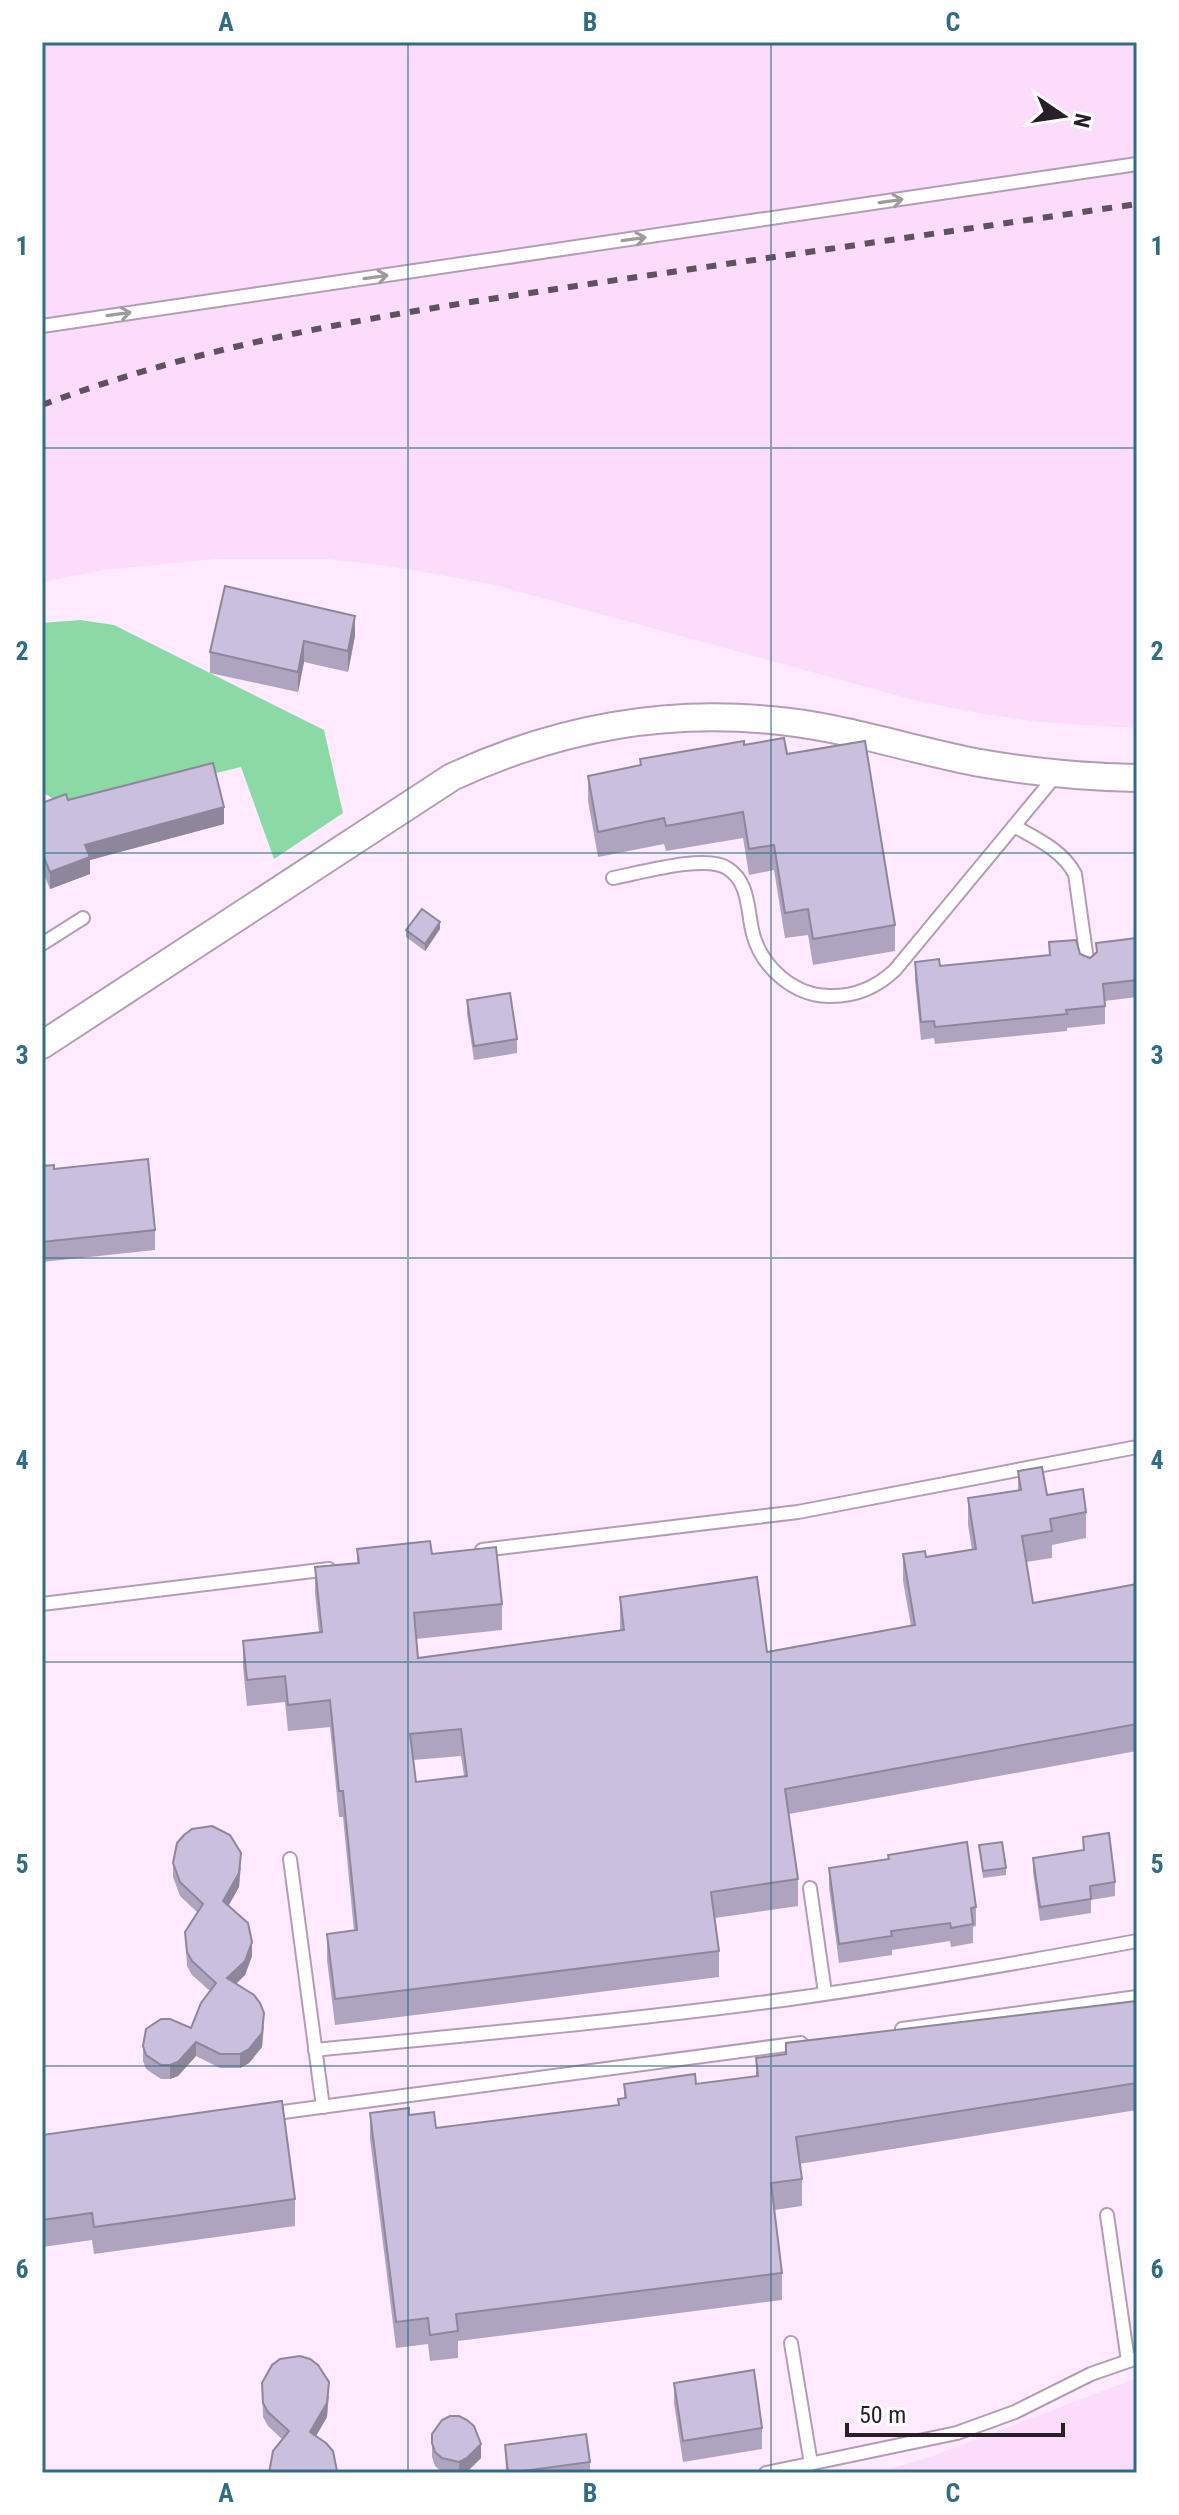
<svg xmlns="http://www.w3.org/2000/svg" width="1179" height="2515" font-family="'Roboto Condensed',sans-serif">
	<rect width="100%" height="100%" fill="#ffeaff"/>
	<!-- built -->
	<g fill="#fbdcfb">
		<path d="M 42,42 L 1137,42 L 1137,728 L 1039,722 L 978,713 L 918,701 L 492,584 L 382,565 L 326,559 L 215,559 L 103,570 L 42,582 Z"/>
		<path d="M 1137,2378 L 1137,2473 L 878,2473 L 933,2456 Z"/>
	</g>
	<!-- green -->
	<path fill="#8bdaa5" d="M 80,620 L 114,625 L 324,730 L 343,813 L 274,859 L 241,767 L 70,809 L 42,792 L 42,623 Z"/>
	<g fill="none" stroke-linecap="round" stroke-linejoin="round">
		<!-- service casing -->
		<g stroke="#b39cb4" stroke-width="16">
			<g id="service">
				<path d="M 42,326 L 1137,164"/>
				<path d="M 1014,826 C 1037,839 1062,850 1075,874 L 1088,967"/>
				<path d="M 613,878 C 640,873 705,854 727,868 C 750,882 747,911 753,934 C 762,968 794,995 828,996 C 855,997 876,988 895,970 L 1057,774"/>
				<path d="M 42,944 L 83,918"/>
				<path d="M 482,1550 L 798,1512 L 1137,1447"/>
				<path d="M 42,1604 L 329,1569"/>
				<path d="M 290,1859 L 323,2107"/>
				<path d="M 810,1888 L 825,1993"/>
				<path d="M 902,2029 L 1137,1997"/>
				<path d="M 315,2050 C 476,2034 637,2020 797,1998 C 911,1982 1024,1962 1137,1941"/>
				<path d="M 268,2114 L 801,2043"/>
				<path d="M 1107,2215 L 1128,2361"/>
				<path d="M 791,2343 L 811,2464"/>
				<path d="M 766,2473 L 957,2433 L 1015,2412 L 1091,2374 L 1137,2358"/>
			</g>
		</g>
		<!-- minor casing -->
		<g stroke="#b39cb4" stroke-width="30">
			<path id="minor" d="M 42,1045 L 452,777 C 560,727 670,707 789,722 C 854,730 916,751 980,763 C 1032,772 1084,777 1137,778"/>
		</g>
		<!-- service -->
		<use href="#service" stroke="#fff" stroke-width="12"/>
		<!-- minor -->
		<use href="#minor" stroke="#fff" stroke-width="26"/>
		<!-- rail -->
		<path stroke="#5e525e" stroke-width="6" stroke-dasharray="10 10" stroke-linecap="butt" d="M 42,405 C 227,336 410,311 603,282 C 781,256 959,230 1137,204"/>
	</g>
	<!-- wall -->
	<g fill="#afa4bf" fill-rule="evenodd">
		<path d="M 355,636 L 348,672 L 304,662 L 298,692 L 210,673 L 210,652 Z"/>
		<path d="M 744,745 L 787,754 L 895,925 L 895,951 L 813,965 L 808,935 L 785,938 L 774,870 L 749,875 L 743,838 L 666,851 L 664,844 L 598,857 L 588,801 L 588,776 L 640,765 L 640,759 Z"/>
		<path d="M 68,800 L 224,824 L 90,860 L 90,874 L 50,889 L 42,870 L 42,803 Z"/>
		<path d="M 440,929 L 425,951 L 406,937 L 406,930 Z"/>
		<path d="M 1137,938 L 1137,997 L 1105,1001 L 1105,1024 L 1067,1028 L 1067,1031 L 935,1044 L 934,1038 L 921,1040 L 915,980 L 915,962 L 940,966 L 1080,954 L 1090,958 L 1096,952 Z"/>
		<path d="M 467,1000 L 517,1039 L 517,1053 L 474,1060 L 467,1014 Z"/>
		<path d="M 42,1166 L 54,1169 L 155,1230 L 155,1250 L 42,1262 Z"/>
		<path d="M 1018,1471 L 1047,1495 L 1086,1512 L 1086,1538 L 1052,1545 L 1052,1558 L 1026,1562 L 1033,1603 L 1137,1584 L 1137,1751 L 789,1814 L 798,1879 L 798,1906 L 715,1918 L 719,1951 L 719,1977 L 335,2025 L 327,1960 L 327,1934 L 354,1931 L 343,1817 L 339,1817 L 330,1727 L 288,1731 L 285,1702 L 247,1706 L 243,1667 L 243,1641 L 319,1633 L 315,1593 L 315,1567 L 357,1563 L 357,1549 L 432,1554 L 502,1604 L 502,1630 L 416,1639 L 418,1658 L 620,1630 L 620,1597 L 767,1652 L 911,1626 L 903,1581 L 903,1554 L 926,1557 L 972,1550 L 968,1525 L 968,1498 L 1018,1490 ZM 461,1756 L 464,1776 L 416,1782 L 413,1760 Z"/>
		<path d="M 1083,1837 L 1115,1882 L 1115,1896 L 1091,1900 L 1091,1913 L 1040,1921 L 1033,1872 L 1033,1858 L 1083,1851 Z"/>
		<path d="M 979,1845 L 1006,1868 L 1006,1875 L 983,1878 Z"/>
		<path d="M 173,1863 L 241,1867 L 239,1887 L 229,1905 L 252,1956 L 245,1975 L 236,1984 L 264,2027 L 262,2047 L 249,2063 L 240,2068 L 220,2068 L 196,2056 L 178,2076 L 170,2079 L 161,2079 L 146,2069 L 143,2061 L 143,2046 L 191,2028 L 210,1991 L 192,1975 L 187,1966 L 185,1932 L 198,1913 L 180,1896 L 173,1877 Z"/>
		<path d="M 829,1868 L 976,1907 L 976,1926 L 973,1927 L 973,1943 L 951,1947 L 950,1941 L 892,1950 L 892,1955 L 839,1963 L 829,1887 Z"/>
		<path d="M 1137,2001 L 1137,2110 L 799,2164 L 802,2179 L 802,2206 L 774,2210 L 782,2273 L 782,2300 L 458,2341 L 458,2358 L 430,2361 L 428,2344 L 396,2348 L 370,2139 L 370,2113 L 409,2115 L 436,2128 L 618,2105 L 618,2099 L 624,2099 L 624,2084 L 696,2084 L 756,2076 L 756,2058 L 786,2054 L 786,2043 Z"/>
		<path d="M 42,2135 L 295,2199 L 295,2226 L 94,2254 L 92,2240 L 42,2247 Z"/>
		<path d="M 262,2383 L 329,2396 L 327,2417 L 316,2436 L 337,2473 L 282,2439 L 268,2426 L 263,2417 Z"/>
		<path d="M 674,2383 L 762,2428 L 762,2449 L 683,2462 L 674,2403 Z"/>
		<path d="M 432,2434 L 481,2458 L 465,2473 L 442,2472 L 435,2466 L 432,2457 Z"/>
		<path d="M 505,2445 L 590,2462 L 590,2473 L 506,2473 Z"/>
	</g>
	<!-- shaded-wall -->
	<g fill="#8e869b">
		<path d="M 355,616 L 355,636 L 348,672 L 348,651 Z"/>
		<path d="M 304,641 L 304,662 L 298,692 L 298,672 Z"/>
		<path d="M 224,807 L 224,824 L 90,860 L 90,874 L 50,889 L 50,872 L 85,845 Z"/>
		<path d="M 440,922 L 440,929 L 425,951 L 425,944 Z"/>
		<path d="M 241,1853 L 239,1887 L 223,1915 L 223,1901 Z"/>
		<path d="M 252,1942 L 252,1956 L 245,1975 L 227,1992 L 227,1978 Z"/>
		<path d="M 264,2013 L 262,2047 L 249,2063 L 240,2068 L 240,2054 Z"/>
		<path d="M 196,2042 L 196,2056 L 178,2076 L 170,2079 L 170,2065 Z"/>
		<path d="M 329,2382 L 327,2417 L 310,2446 L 310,2432 Z"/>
		<path d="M 481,2444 L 481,2458 L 467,2472 L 459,2473 L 459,2462 Z"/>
	</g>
	<!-- building -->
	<g fill="#cbbfde" stroke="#8e869b" stroke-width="2" fill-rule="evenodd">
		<path d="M 225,586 L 355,616 L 348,651 L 304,641 L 298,672 L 210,652 Z"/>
		<path d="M 784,738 L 787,754 L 865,741 L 895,925 L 813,939 L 808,909 L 785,913 L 774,845 L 749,849 L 743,812 L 666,826 L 664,818 L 598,832 L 588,776 L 641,765 L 640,759 L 744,741 L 744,745 Z"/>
		<path d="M 213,763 L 224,807 L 85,845 L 90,857 L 50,872 L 42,853 L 42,803 L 66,794 L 68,800 Z"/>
		<path d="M 422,909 L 440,922 L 425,944 L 406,930 Z"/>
		<path d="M 1137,938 L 1137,980 L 1103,984 L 1105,1006 L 1066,1010 L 1067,1014 L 935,1027 L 934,1021 L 921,1022 L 915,962 L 939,959 L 940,966 L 1050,955 L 1049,942 L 1076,940 L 1080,954 L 1090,958 L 1097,952 L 1096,943 Z"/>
		<path d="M 510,993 L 517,1039 L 474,1046 L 467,1000 Z"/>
		<path d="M 148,1159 L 155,1230 L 42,1242 L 42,1166 L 54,1165 L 54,1169 Z"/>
		<path d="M 1042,1467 L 1047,1495 L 1083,1489 L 1086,1512 L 1050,1519 L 1052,1531 L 1022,1536 L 1033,1603 L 1137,1584 L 1137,1724 L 785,1789 L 798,1879 L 711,1892 L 719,1951 L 335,1999 L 327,1934 L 357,1930 L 343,1791 L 339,1791 L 330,1700 L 288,1705 L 285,1676 L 247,1680 L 243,1641 L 322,1632 L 315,1567 L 359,1563 L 357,1549 L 430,1541 L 432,1554 L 496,1547 L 502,1604 L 414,1613 L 418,1658 L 624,1630 L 620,1597 L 757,1577 L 767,1652 L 915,1625 L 903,1554 L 925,1551 L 926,1557 L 976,1549 L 968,1498 L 1021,1490 L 1018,1471 ZM 461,1729 L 467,1776 L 416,1782 L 410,1734 Z"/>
		<path d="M 212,1826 L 230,1835 L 241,1853 L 239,1873 L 223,1901 L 248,1923 L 252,1942 L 245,1961 L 227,1978 L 254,1995 L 260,2003 L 264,2013 L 262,2033 L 249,2049 L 240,2054 L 220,2054 L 196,2042 L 178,2062 L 170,2065 L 161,2065 L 146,2055 L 143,2046 L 146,2029 L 161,2019 L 170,2019 L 191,2028 L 201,2003 L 216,1983 L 192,1961 L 187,1952 L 185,1932 L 203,1904 L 180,1882 L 173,1863 L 177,1843 L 184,1835 L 192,1829 Z"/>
		<path d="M 1109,1833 L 1115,1882 L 1090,1886 L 1091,1899 L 1040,1907 L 1033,1858 L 1084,1850 L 1083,1837 Z"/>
		<path d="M 967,1842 L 976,1907 L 971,1908 L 973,1924 L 951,1928 L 950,1923 L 891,1931 L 892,1936 L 839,1944 L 829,1868 L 889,1859 L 888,1855 Z"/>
		<path d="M 1002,1842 L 1006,1868 L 983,1871 L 979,1845 Z"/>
		<path d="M 1137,2001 L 1137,2083 L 796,2137 L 802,2179 L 771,2183 L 782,2273 L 456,2314 L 458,2331 L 430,2335 L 428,2318 L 396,2322 L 370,2113 L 409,2108 L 409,2115 L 434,2112 L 436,2128 L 619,2105 L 618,2099 L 626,2098 L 624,2084 L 695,2074 L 696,2084 L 758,2076 L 756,2058 L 786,2054 L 786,2043 Z"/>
		<path d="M 282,2101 L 295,2199 L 94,2227 L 92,2213 L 42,2220 L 42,2135 Z"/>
		<path d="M 300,2356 L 310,2359 L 318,2365 L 329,2382 L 327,2403 L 310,2432 L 326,2443 L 333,2451 L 337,2471 L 336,2473 L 269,2473 L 273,2451 L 289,2431 L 268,2412 L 263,2403 L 262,2383 L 272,2365 L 280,2359 Z"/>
		<path d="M 754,2370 L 762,2428 L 683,2441 L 674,2383 Z"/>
		<path d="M 450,2416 L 459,2416 L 467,2420 L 474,2426 L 481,2444 L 467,2458 L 459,2462 L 442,2458 L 435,2452 L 432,2443 L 432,2434 L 442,2420 Z"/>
		<path d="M 586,2434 L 590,2462 L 508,2473 L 505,2445 Z"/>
	</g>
	<!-- one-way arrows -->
	<defs><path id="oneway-shaft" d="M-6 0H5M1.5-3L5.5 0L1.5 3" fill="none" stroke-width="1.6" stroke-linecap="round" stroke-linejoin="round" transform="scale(2)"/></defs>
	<g stroke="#9e9a9e">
		<use href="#oneway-shaft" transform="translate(891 201) rotate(-8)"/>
		<use href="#oneway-shaft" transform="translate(634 239) rotate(-8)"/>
		<use href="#oneway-shaft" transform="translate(376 277) rotate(-8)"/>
		<use href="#oneway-shaft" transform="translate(119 314) rotate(-8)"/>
	</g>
	<!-- grid -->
	<path fill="none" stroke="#316c84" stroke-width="2" stroke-opacity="0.55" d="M 408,42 L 408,2473M 771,42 L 771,2473M 42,448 L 1137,448M 42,853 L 1137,853M 42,1258 L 1137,1258M 42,1662 L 1137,1662M 42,2066 L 1137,2066"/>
	<!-- border -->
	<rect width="1179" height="2515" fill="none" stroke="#ffffff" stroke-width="88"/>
	<!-- north arrow -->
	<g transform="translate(1063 116) rotate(103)" stroke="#ffffff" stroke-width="6" paint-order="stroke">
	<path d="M0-6L14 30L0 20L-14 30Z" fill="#271e27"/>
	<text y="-12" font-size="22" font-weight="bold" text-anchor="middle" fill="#271e27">N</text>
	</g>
	<!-- scale -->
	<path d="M847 2423v12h216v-12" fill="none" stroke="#271e27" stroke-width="4"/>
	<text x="859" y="2423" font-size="24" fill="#271e27" stroke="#ffffff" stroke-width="6" paint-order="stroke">50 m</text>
	<rect x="44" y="44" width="1091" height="2427" fill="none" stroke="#316c84" stroke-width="3"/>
	<g font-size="26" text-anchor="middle" font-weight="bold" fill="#316c84">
		<text x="226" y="31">A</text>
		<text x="590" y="31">B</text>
		<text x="953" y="31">C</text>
		<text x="22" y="255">1</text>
		<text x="1157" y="255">1</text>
		<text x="22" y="660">2</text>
		<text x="1157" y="660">2</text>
		<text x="22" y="1064">3</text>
		<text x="1157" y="1064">3</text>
		<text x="22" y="1469">4</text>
		<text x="1157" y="1469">4</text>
		<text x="22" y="1873">5</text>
		<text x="1157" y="1873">5</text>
		<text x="22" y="2278">6</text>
		<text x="1157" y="2278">6</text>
		<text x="226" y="2502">A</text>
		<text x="590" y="2502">B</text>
		<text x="953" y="2502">C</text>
	</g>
</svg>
